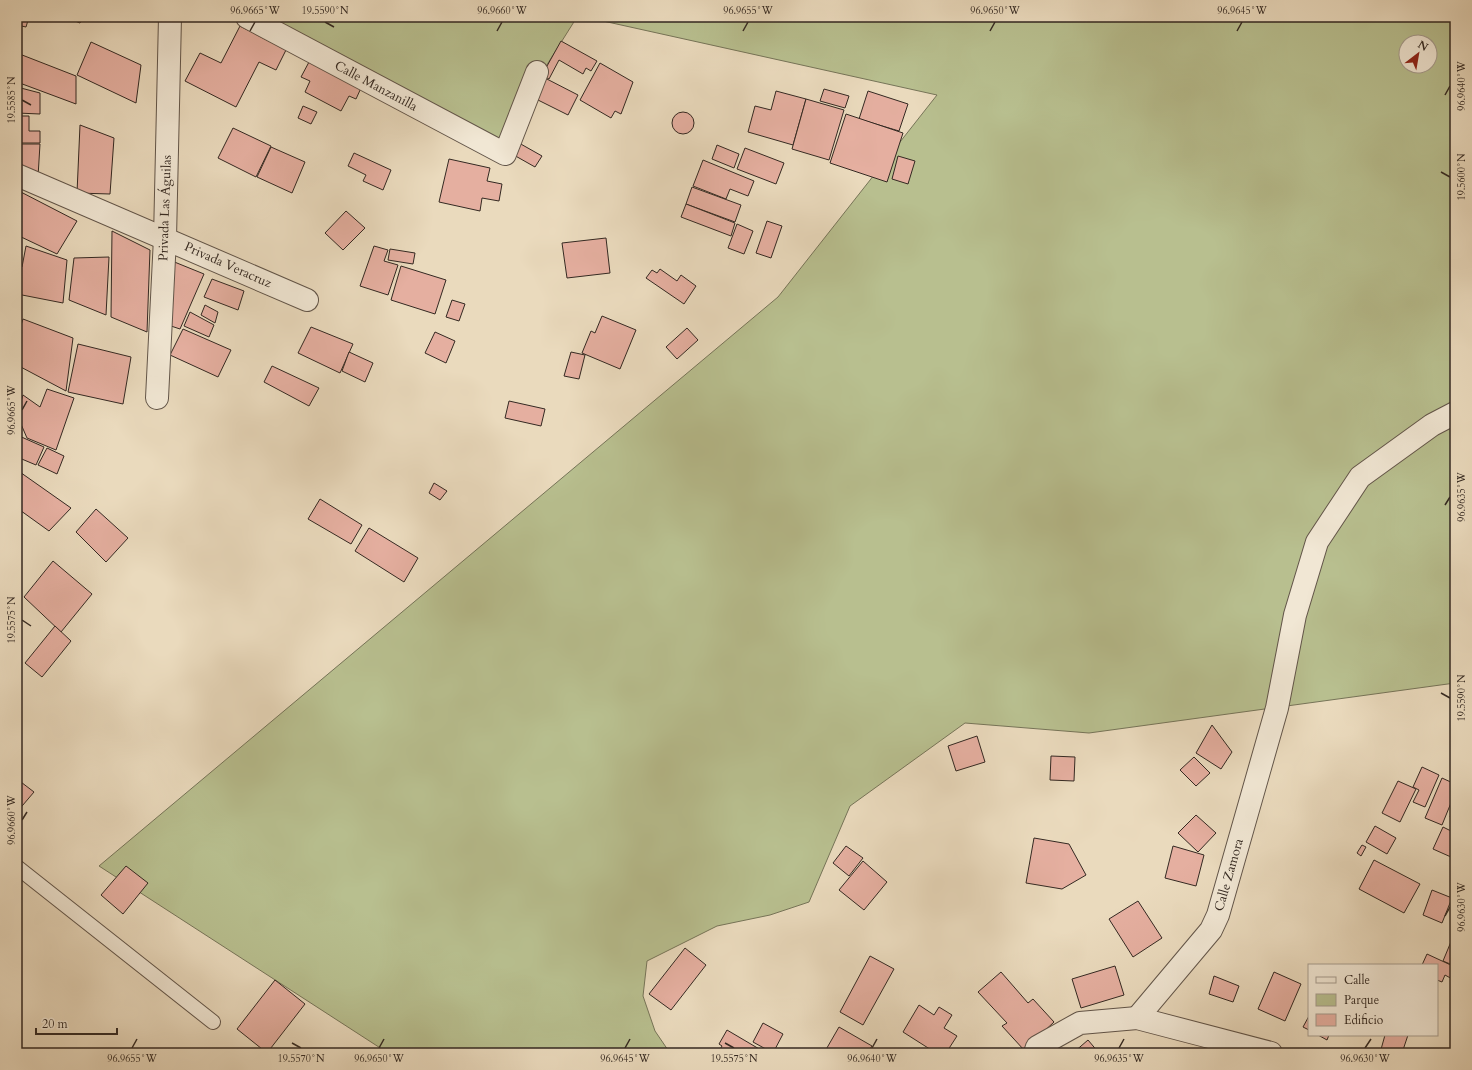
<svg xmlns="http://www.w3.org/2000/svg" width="1472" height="1070" font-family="Cardo,serif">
	<rect width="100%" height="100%" fill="#eadabd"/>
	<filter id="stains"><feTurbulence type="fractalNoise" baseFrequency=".005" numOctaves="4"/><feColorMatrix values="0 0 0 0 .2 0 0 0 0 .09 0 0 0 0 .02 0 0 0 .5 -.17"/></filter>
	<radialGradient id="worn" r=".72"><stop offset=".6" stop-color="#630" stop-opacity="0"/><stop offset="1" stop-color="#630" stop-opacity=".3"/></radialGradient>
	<!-- green -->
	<g fill="#b8bf8f" stroke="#767458" fill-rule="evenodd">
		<path d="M 269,17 L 577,17 L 494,149 Z"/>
		<path d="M 585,17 L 1455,17 L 1455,683 L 1089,733 L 965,723 L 850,806 L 809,902 L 770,915 L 717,926 L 647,961 L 643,996 L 655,1031 L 670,1053 L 388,1053 L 99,866 L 778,297 L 937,95 ZM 1406,42 L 1430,42 L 1430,66 L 1406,66 Z"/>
	</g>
	<!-- building -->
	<g fill="#e5afa0" stroke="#342922">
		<path d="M 17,17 L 29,17 L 26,27 L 17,25 Z"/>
		<path d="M 65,17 L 83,17 L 80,23 Z"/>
		<path d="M 240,26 L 286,50 L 276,70 L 259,62 L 236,107 L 185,81 L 200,53 L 221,63 Z"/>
		<path d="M 561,41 L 597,61 L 591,71 L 586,68 L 583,74 L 559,60 L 549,79 L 542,75 Z"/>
		<path d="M 91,42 L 141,65 L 136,103 L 77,75 Z"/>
		<path d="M 17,53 L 76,76 L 76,104 L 17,82 Z"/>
		<path d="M 309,62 L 361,88 L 356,99 L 349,96 L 341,111 L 305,92 L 310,81 L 301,77 Z"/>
		<path d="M 600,63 L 633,82 L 621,114 L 615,111 L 611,118 L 580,100 Z"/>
		<path d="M 543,77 L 578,95 L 568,115 L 534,98 Z"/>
		<path d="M 17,87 L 40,93 L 40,114 L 17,113 Z"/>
		<path d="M 824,89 L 849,96 L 845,108 L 820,101 Z"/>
		<path d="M 776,91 L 806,99 L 793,145 L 748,132 L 755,106 L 771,110 Z"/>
		<path d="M 868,91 L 908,104 L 899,131 L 859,119 Z"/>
		<path d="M 806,99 L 844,110 L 829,160 L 792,149 Z"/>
		<path d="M 303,106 L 317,112 L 311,124 L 298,118 Z"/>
		<circle cx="683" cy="123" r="11"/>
		<path d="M 846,114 L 903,133 L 887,182 L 830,163 Z"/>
		<path d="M 17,116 L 29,116 L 29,131 L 40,131 L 40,143 L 17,143 Z"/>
		<path d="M 80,125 L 114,138 L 110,194 L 77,193 Z"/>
		<path d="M 233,128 L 271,146 L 256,177 L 218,158 Z"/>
		<path d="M 519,143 L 542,156 L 535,167 L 512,154 Z"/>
		<path d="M 17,144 L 40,144 L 38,177 L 17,169 Z"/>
		<path d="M 717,145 L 739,154 L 734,168 L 712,159 Z"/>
		<path d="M 271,147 L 305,162 L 292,193 L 257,177 Z"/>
		<path d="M 745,148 L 784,163 L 776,184 L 737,169 Z"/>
		<path d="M 354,153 L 391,170 L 383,190 L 363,181 L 366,175 L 348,166 Z"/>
		<path d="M 898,156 L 915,161 L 908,184 L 892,179 Z"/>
		<path d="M 449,159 L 490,168 L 487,181 L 502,184 L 499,201 L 482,198 L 480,211 L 439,202 Z"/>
		<path d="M 703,160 L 754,181 L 748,196 L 730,189 L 726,199 L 693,186 Z"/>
		<path d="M 692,187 L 741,205 L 735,222 L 686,204 Z"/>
		<path d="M 17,190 L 77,221 L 57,254 L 17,235 Z"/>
		<path d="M 686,204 L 735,223 L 731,236 L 681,217 Z"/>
		<path d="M 346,211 L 365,228 L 343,250 L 325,233 Z"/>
		<path d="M 767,221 L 782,226 L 771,258 L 756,253 Z"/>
		<path d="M 737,224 L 753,231 L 744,254 L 728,248 Z"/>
		<path d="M 112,231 L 150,250 L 147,332 L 111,317 Z"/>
		<path d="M 606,238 L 610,273 L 567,278 L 562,243 Z"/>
		<path d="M 26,246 L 67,260 L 63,303 L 17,294 L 17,268 L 22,267 Z"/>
		<path d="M 374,246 L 388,250 L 384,261 L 398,265 L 388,295 L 360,286 Z"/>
		<path d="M 390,249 L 415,253 L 413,264 L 388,260 Z"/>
		<path d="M 109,257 L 106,315 L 69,300 L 74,258 Z"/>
		<path d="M 172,261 L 204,274 L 180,329 L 168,325 Z"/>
		<path d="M 401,266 L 446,280 L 435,314 L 391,300 Z"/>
		<path d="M 660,269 L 677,281 L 681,275 L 696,286 L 684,304 L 646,278 L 652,270 L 657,273 Z"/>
		<path d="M 212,279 L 244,291 L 238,310 L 204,297 Z"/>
		<path d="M 452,300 L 465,304 L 459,321 L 446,317 Z"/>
		<path d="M 205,305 L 218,312 L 215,323 L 201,315 Z"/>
		<path d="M 190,312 L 214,325 L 209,337 L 184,326 Z"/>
		<path d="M 602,316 L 636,330 L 620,369 L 582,353 L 591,331 L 595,333 Z"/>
		<path d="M 23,319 L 73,338 L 66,391 L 17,365 L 17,338 Z"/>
		<path d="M 311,327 L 353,344 L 340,373 L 298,353 Z"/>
		<path d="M 687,328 L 698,340 L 677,359 L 666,347 Z"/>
		<path d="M 183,329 L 231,350 L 218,377 L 170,355 Z"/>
		<path d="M 435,332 L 455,341 L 446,363 L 425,353 Z"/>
		<path d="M 78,344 L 131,357 L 123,404 L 68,392 Z"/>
		<path d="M 349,352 L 373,363 L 365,382 L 342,371 Z"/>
		<path d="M 571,352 L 585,355 L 579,379 L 564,376 Z"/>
		<path d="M 272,366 L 319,388 L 309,406 L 264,382 Z"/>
		<path d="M 47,389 L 74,398 L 56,450 L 27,438 L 17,415 L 23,395 L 40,407 Z"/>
		<path d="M 509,401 L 545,409 L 541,426 L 505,418 Z"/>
		<path d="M 17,435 L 44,447 L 36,465 L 17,457 Z"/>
		<path d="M 47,448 L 64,456 L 57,474 L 38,465 Z"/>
		<path d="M 17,470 L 71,508 L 49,531 L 17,508 Z"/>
		<path d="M 434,483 L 447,491 L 440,500 L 429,493 Z"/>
		<path d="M 320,499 L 362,525 L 351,544 L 308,519 Z"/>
		<path d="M 96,509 L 128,538 L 106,562 L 76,532 Z"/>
		<path d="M 369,528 L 418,558 L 404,582 L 355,551 Z"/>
		<path d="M 53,561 L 92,594 L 61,632 L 24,597 Z"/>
		<path d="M 55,626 L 71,641 L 42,677 L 25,663 Z"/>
		<path d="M 1212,725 L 1232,752 L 1221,769 L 1196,753 Z"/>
		<path d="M 977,736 L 985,762 L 956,771 L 948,746 Z"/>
		<path d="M 1051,756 L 1075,757 L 1074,781 L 1050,780 Z"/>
		<path d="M 1194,757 L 1210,773 L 1196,786 L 1180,770 Z"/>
		<path d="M 1422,767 L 1439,775 L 1425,807 L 1413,802 L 1419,790 L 1413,787 Z"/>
		<path d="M 1442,778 L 1455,784 L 1455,793 L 1442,825 L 1425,818 Z"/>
		<path d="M 17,779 L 34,792 L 17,812 Z"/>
		<path d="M 1398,781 L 1416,789 L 1400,822 L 1382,813 Z"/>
		<path d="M 1455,807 L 1455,819 L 1450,817 Z"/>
		<path d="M 1196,815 L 1216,833 L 1198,852 L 1178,833 Z"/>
		<path d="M 1375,826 L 1396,838 L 1387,854 L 1366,842 Z"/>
		<path d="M 1443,827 L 1455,833 L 1455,848 L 1451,857 L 1433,849 Z"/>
		<path d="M 1034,838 L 1069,844 L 1086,875 L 1062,889 L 1026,883 Z"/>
		<path d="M 1362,845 L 1366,847 L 1361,856 L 1357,853 Z"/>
		<path d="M 846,846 L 863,858 L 849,876 L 833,863 Z"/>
		<path d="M 1173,846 L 1204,855 L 1196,886 L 1165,878 Z"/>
		<path d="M 1374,860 L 1420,884 L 1404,913 L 1359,889 Z"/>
		<path d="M 863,861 L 887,882 L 864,910 L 839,890 Z"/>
		<path d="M 126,866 L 148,883 L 123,914 L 101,895 Z"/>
		<path d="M 1432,890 L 1452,898 L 1442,923 L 1423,915 Z"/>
		<path d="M 1138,901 L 1162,938 L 1133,957 L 1109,919 Z"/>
		<path d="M 1455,932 L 1455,966 L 1443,961 Z"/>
		<path d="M 685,948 L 706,965 L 671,1010 L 649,994 Z"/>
		<path d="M 1427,954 L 1455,967 L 1454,980 L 1445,975 L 1442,982 L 1437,980 L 1437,965 L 1422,965 Z"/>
		<path d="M 870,956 L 894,969 L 863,1025 L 840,1012 Z"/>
		<path d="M 1115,966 L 1124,995 L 1081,1008 L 1072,979 Z"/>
		<path d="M 1001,972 L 1028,1003 L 1033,999 L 1054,1022 L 1024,1050 L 1002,1026 L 1007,1023 L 978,992 Z"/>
		<path d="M 1274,972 L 1301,984 L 1285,1021 L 1258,1009 Z"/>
		<path d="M 1214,976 L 1239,986 L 1233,1002 L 1209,994 Z"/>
		<path d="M 275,980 L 305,1004 L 267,1053 L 237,1029 Z"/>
		<path d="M 919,1005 L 934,1015 L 939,1007 L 952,1015 L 944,1028 L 957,1036 L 946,1053 L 936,1053 L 903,1032 Z"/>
		<path d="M 1309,1016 L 1309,1030 L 1303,1027 Z"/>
		<path d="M 763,1023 L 783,1034 L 773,1053 L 753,1042 Z"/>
		<path d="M 839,1027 L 872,1046 L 867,1053 L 824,1053 Z"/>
		<path d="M 727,1030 L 766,1053 L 718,1053 L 722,1046 L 719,1044 Z"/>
		<path d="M 1318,1035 L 1329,1035 L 1327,1040 Z"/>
		<path d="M 1385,1035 L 1408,1035 L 1402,1053 L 1380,1053 Z"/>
		<path d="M 1088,1040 L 1099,1053 L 1073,1053 Z"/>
	</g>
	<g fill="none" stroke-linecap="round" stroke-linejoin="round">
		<!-- lane casing -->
		<g stroke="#625549" stroke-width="16">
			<path id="lane" d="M 17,867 L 213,1022"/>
		</g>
		<!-- street casing -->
		<g stroke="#625549" stroke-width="24">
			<g id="street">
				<path d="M 247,17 L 505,154 L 537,72"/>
				<path d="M 17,175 L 307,300"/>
				<path d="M 157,398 L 165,238 L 170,17"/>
				<path d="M 1137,1018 L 1211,930 L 1218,915 L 1277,708 L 1295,615 L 1317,542 L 1360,477 L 1432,425 L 1455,413"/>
				<path d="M 1035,1053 L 1037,1047 L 1080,1023 L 1137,1018 L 1271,1053"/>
			</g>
		</g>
		<!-- lane -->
		<use href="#lane" stroke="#f1e7d4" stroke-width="14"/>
		<!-- street -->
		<use href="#street" stroke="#f1e7d4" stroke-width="22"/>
	</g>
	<!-- ticks -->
	<path fill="none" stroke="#342922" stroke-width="1.5" d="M 325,22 L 334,27M 250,31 L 255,22M 497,31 L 502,22M 743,31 L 748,22M 990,31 L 995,22M 1237,31 L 1242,22M 1445,95 L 1450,86M 22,100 L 31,105M 1441,172 L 1450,177M 22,410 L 27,401M 1445,505 L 1450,497M 22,620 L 31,626M 1441,693 L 1450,698M 22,820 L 27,812M 1445,916 L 1450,907M 292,1043 L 301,1048M 725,1043 L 734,1048M 132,1048 L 137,1039M 379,1048 L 384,1039M 625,1048 L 630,1039M 872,1048 L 877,1039M 1119,1048 L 1124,1039M 1365,1048 L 1371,1039"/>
	<g text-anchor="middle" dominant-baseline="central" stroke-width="3" stroke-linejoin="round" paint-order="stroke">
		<!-- street labels -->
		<g font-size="13" fill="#342922" stroke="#f1e7d4">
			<text transform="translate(376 86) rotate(28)">Calle Manzanilla</text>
			<text transform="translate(165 208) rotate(-88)">Privada Las Águilas</text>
			<text transform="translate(228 265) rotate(24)">Privada Veracruz</text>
			<text transform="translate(1229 875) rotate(-74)">Calle Zamora</text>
		</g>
	</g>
	<!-- margin -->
	<rect width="1472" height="1070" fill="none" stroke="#eadabd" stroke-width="44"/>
	<!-- legend -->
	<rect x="1308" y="964" width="130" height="72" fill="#f1e7d4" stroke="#a59b8d"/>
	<rect x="1316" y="977" width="20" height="6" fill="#f1e7d4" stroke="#a59b8d"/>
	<text x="1344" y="984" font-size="12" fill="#342922">Calle</text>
	<rect x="1316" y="994" width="20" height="12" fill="#b8bf8f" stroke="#a59b8d"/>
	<text x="1344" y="1004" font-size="12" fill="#342922">Parque</text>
	<rect x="1316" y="1014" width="20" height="12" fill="#e5afa0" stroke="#a59b8d"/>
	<text x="1344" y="1024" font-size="12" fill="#342922">Edificio</text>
	<!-- north arrow -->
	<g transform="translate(1418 54) rotate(31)"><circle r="19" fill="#f1e7d4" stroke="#a59b8d"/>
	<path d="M0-3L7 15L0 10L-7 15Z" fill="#8f2418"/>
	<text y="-6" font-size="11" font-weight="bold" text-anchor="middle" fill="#342922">N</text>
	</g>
	<!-- scale -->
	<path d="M36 1028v6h81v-6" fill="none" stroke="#342922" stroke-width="2"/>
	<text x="42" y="1028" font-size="12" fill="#342922" stroke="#f1e7d4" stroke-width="3" paint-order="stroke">20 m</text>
	<rect x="22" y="22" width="1428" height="1026" fill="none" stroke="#342922" stroke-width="1.5"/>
	<g font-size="10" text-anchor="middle" fill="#342922">
		<text x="255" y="14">96.9665°W</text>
		<text x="325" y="14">19.5590°N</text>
		<text x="502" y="14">96.9660°W</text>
		<text x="748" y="14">96.9655°W</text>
		<text x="995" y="14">96.9650°W</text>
		<text x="1242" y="14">96.9645°W</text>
		<text transform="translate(1461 86) rotate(-90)" y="4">96.9640°W</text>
		<text transform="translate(11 100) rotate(-90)" y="4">19.5585°N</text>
		<text transform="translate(1461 177) rotate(-90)" y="4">19.5600°N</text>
		<text transform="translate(11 410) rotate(-90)" y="4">96.9665°W</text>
		<text transform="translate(1461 497) rotate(-90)" y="4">96.9635°W</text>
		<text transform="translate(11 620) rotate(-90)" y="4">19.5575°N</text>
		<text transform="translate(1461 698) rotate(-90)" y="4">19.5590°N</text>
		<text transform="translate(11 820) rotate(-90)" y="4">96.9660°W</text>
		<text transform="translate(1461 907) rotate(-90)" y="4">96.9630°W</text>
		<text x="132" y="1062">96.9655°W</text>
		<text x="301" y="1062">19.5570°N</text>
		<text x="379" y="1062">96.9650°W</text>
		<text x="625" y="1062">96.9645°W</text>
		<text x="734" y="1062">19.5575°N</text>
		<text x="872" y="1062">96.9640°W</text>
		<text x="1119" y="1062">96.9635°W</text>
		<text x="1365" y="1062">96.9630°W</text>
	</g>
	<rect width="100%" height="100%" filter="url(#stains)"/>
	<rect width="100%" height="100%" fill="url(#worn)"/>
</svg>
